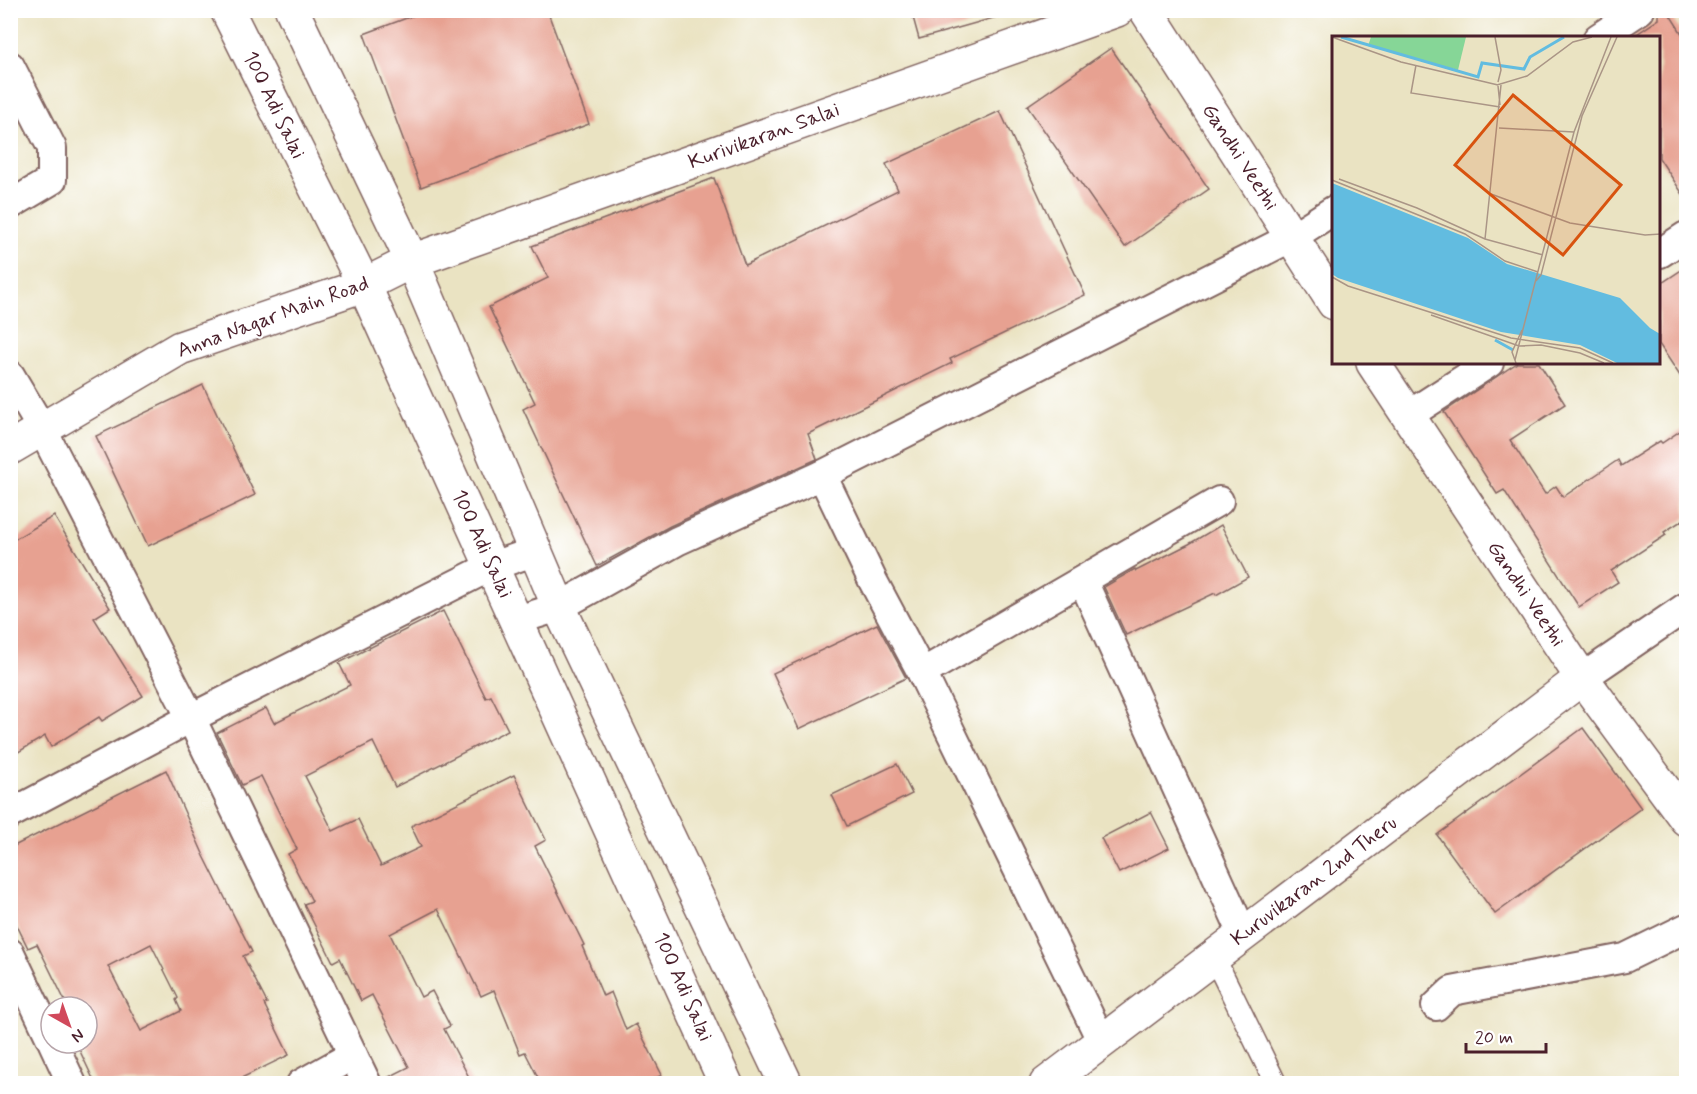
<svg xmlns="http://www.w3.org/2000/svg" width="1697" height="1094" font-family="Mynerve,sans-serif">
	<rect width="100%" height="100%" fill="#fff"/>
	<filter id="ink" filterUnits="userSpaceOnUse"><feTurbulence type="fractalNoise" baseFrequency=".0167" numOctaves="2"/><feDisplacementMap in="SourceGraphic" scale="12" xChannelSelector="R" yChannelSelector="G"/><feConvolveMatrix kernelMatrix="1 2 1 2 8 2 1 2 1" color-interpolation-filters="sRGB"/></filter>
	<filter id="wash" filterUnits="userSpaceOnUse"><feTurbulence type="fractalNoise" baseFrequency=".008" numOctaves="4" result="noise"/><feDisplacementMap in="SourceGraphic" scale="24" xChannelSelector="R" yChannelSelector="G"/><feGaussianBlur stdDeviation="1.35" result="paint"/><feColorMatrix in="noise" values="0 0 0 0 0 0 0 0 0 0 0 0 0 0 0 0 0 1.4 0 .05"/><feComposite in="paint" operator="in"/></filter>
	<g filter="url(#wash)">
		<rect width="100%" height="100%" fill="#eae3c2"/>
		<g id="blocks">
			<!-- building -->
			<g fill="#e7a191" fill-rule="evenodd">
				<path d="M 428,10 L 547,10 L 589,124 L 421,187 L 364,34 Z"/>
				<path d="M 911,10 L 996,10 L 997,17 L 919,39 Z"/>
				<path d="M 1659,10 L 1667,10 L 1686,40 L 1686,199 L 1659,158 L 1659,38 L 1631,38 L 1659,19 Z"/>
				<path d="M 1111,48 L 1209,189 L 1125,247 L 1027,106 Z"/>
				<path d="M 1000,111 L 1085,295 L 950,359 L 952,363 L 808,434 L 817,459 L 670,526 L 597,566 L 523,409 L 535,403 L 489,307 L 548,278 L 532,246 L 714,178 L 745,265 L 898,190 L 886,164 Z"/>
				<path d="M 1686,267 L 1686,385 L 1659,344 L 1659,285 Z"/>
				<path d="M 1517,363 L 1539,363 L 1565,404 L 1510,440 L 1545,494 L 1556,486 L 1563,497 L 1618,460 L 1621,466 L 1660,441 L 1662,443 L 1686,427 L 1686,518 L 1664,532 L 1666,535 L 1611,571 L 1618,582 L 1579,607 L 1504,490 L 1497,494 L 1444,412 Z"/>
				<path d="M 203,385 L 255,495 L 148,546 L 96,436 Z"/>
				<path d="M 54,516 L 110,608 L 94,618 L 143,696 L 102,721 L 99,717 L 51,747 L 45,736 L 10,757 L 10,542 Z"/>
				<path d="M 1221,525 L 1248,577 L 1216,595 L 1215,593 L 1126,635 L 1104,587 L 1135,569 L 1136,571 L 1189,544 Z"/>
				<path d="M 443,611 L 486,698 L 491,696 L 508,730 L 395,787 L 373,742 L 305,776 L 333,831 L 358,819 L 381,866 L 421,847 L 411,826 L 514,775 L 546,840 L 535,846 L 584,945 L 582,946 L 603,996 L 611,992 L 626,1030 L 636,1024 L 662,1075 L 645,1083 L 541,1083 L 525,1052 L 520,1054 L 494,990 L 481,996 L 438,909 L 390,934 L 421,997 L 432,991 L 450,1026 L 444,1029 L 472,1083 L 383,1083 L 383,1080 L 409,1067 L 372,995 L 361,1001 L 340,958 L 333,962 L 304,904 L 312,901 L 288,854 L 297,849 L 261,776 L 242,785 L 217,733 L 266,708 L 274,723 L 350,685 L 339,663 Z"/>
				<path d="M 877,624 L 906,678 L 799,729 L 773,673 Z"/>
				<path d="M 1583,728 L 1641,808 L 1495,914 L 1437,835 Z"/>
				<path d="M 897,764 L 912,794 L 847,826 L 832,795 Z"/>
				<path d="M 166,770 L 204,856 L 252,952 L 243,956 L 267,1003 L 264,1004 L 289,1055 L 231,1083 L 95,1083 L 78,1047 L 75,1049 L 72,1043 L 87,1043 L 87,1007 L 68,1007 L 37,944 L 28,948 L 10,911 L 10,848 ZM 151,944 L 178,998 L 176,1000 L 181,1011 L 141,1031 L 108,966 Z"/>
				<path d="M 1151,812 L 1169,848 L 1119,873 L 1101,838 Z"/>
			</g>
		</g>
	</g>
	<g filter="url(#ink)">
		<use href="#blocks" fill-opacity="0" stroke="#826460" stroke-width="1.5"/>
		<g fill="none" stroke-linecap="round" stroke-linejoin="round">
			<!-- pedestrian casing -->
			<g stroke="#826460" stroke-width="24">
				<path id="pedestrian" d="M 1214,957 L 1276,1084"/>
			</g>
			<!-- minor casing -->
			<g stroke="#826460" stroke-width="32">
				<g id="minor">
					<path d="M 1598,38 L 1640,10"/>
					<path d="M 10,66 L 52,148 L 52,180 L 10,205"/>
					<path d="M 1660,253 L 1686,236"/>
					<path d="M 10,375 L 42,429 L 191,718 L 367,1084"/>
					<path d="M 1407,416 L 1489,363"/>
					<path d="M 822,475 L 873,581 L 922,673 L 1102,1042"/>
					<path d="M 1083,581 L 1243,934"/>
					<path d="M 517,620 L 559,607 L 677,541 L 822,475 L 1292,237 L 1334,210"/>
					<path d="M 922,673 L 1219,501"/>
					<path d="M 1582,678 L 1686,607"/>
					<path d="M 10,814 L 191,718 L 492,566 L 536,551"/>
					<path d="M 10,953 L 51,1039"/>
					<path d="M 1436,1006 L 1452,991 L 1625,958 L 1686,928"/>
					<path d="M 53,1043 L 72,1084"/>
					<path d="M 301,1084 L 353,1055"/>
				</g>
			</g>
			<!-- tertiary casing -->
			<g stroke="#826460" stroke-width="36">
				<g id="tertiary">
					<path d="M 1146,10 L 1334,303"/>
					<path d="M 1373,363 L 1582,678 L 1686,819"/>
					<path d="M 10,448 L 180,348 L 364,285 L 412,261 L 1117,10"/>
					<path d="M 1046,1084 L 1582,678"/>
				</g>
			</g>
			<!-- secondary casing -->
			<g stroke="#826460" stroke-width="36">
				<g id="secondary">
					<path d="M 227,10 L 364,285 L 726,1084"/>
					<path d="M 292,10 L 412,261 L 559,607 L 786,1084"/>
				</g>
			</g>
			<!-- pedestrian -->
			<use href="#pedestrian" stroke="#fff" stroke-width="21"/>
			<!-- minor -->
			<use href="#minor" stroke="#fff" stroke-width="28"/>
			<!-- tertiary -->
			<use href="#tertiary" stroke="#fff" stroke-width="33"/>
			<!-- secondary -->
			<use href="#secondary" stroke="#fff" stroke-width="33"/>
		</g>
	</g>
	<g text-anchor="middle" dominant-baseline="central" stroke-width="4.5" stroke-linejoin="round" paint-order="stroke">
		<!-- street labels -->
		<g font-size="21" fill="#4a1f2b" stroke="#fff">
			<text transform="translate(274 105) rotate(64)">100 Adi Salai</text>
			<text transform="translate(764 136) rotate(-20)">Kurivikaran Salai</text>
			<text transform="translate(1240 157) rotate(57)">Gandhi Veethi</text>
			<text transform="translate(273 317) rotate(-20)">Anna Nagar Main Road</text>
			<text transform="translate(482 544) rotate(65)">100 Adi Salai</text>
			<text transform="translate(1526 594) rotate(56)">Gandhi Veethi</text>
			<text transform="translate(1314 881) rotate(-37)">Kuruvikaran 2nd Theru</text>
			<text transform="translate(683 987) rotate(66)">100 Adi Salai</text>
		</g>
	</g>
	<!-- overview -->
	<g transform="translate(1332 36)">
		<rect width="328" height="328" fill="#eae3c2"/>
		<path d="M 39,1 L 134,1 L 126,34 L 36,10 Z" fill="#86d697"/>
		<path d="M 0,147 L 136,202 L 175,228 L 288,262 L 318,292 L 328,298 L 328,327 L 285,327 L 248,309 L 169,296 L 6,242 L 0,238 Z" fill="#62bce0"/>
		<path fill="none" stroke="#62bce0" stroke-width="3" d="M 9,1 L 146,41 L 150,27 L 192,33 L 198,21 L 232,1M 163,304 L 181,314"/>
		<path fill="none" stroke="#aa9586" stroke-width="1.5" d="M 0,1 L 69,26 L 166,49M 163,1 L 169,34 L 166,46M 84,29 L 79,57 L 168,71M 165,49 L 195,40 L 241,6 L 260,1M 166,50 L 168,69M 167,92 L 242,96M 7,143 L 85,172 L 153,203 L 211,219M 0,144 L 133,198 L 173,225 L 206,236M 159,158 L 238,187 L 313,199 L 329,198M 153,203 L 169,49M 0,241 L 16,250 L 179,302 L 248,312 L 281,327M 204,245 L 209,239 L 250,80 L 285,1M 99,279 L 187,310 L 209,309 L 248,317 L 272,327M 183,324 L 242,96 L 279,1M 184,327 L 180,316 L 190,294"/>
		<path fill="#d8530f" fill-opacity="0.15" stroke="#d8530f" stroke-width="3" d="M 181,59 L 289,149 L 231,219 L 123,129 Z"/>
		<rect width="328" height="328" fill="none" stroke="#4a1f2b" stroke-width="3"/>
	</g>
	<!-- margin -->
	<rect width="1697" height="1094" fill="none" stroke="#fff" stroke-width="36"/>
	<!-- north arrow -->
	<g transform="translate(69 1025) rotate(140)"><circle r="28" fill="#ffffff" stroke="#b7a5aa" stroke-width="1.5"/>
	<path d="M0-4.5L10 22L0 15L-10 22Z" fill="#d1495b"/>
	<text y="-9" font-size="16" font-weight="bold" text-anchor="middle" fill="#4a1f2b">N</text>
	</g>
	<!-- scale -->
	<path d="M1466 1043v9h80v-9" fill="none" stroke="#4a1f2b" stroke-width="3"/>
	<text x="1475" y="1043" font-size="18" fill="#4a1f2b" stroke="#ffffff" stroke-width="4.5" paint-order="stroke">20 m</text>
</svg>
